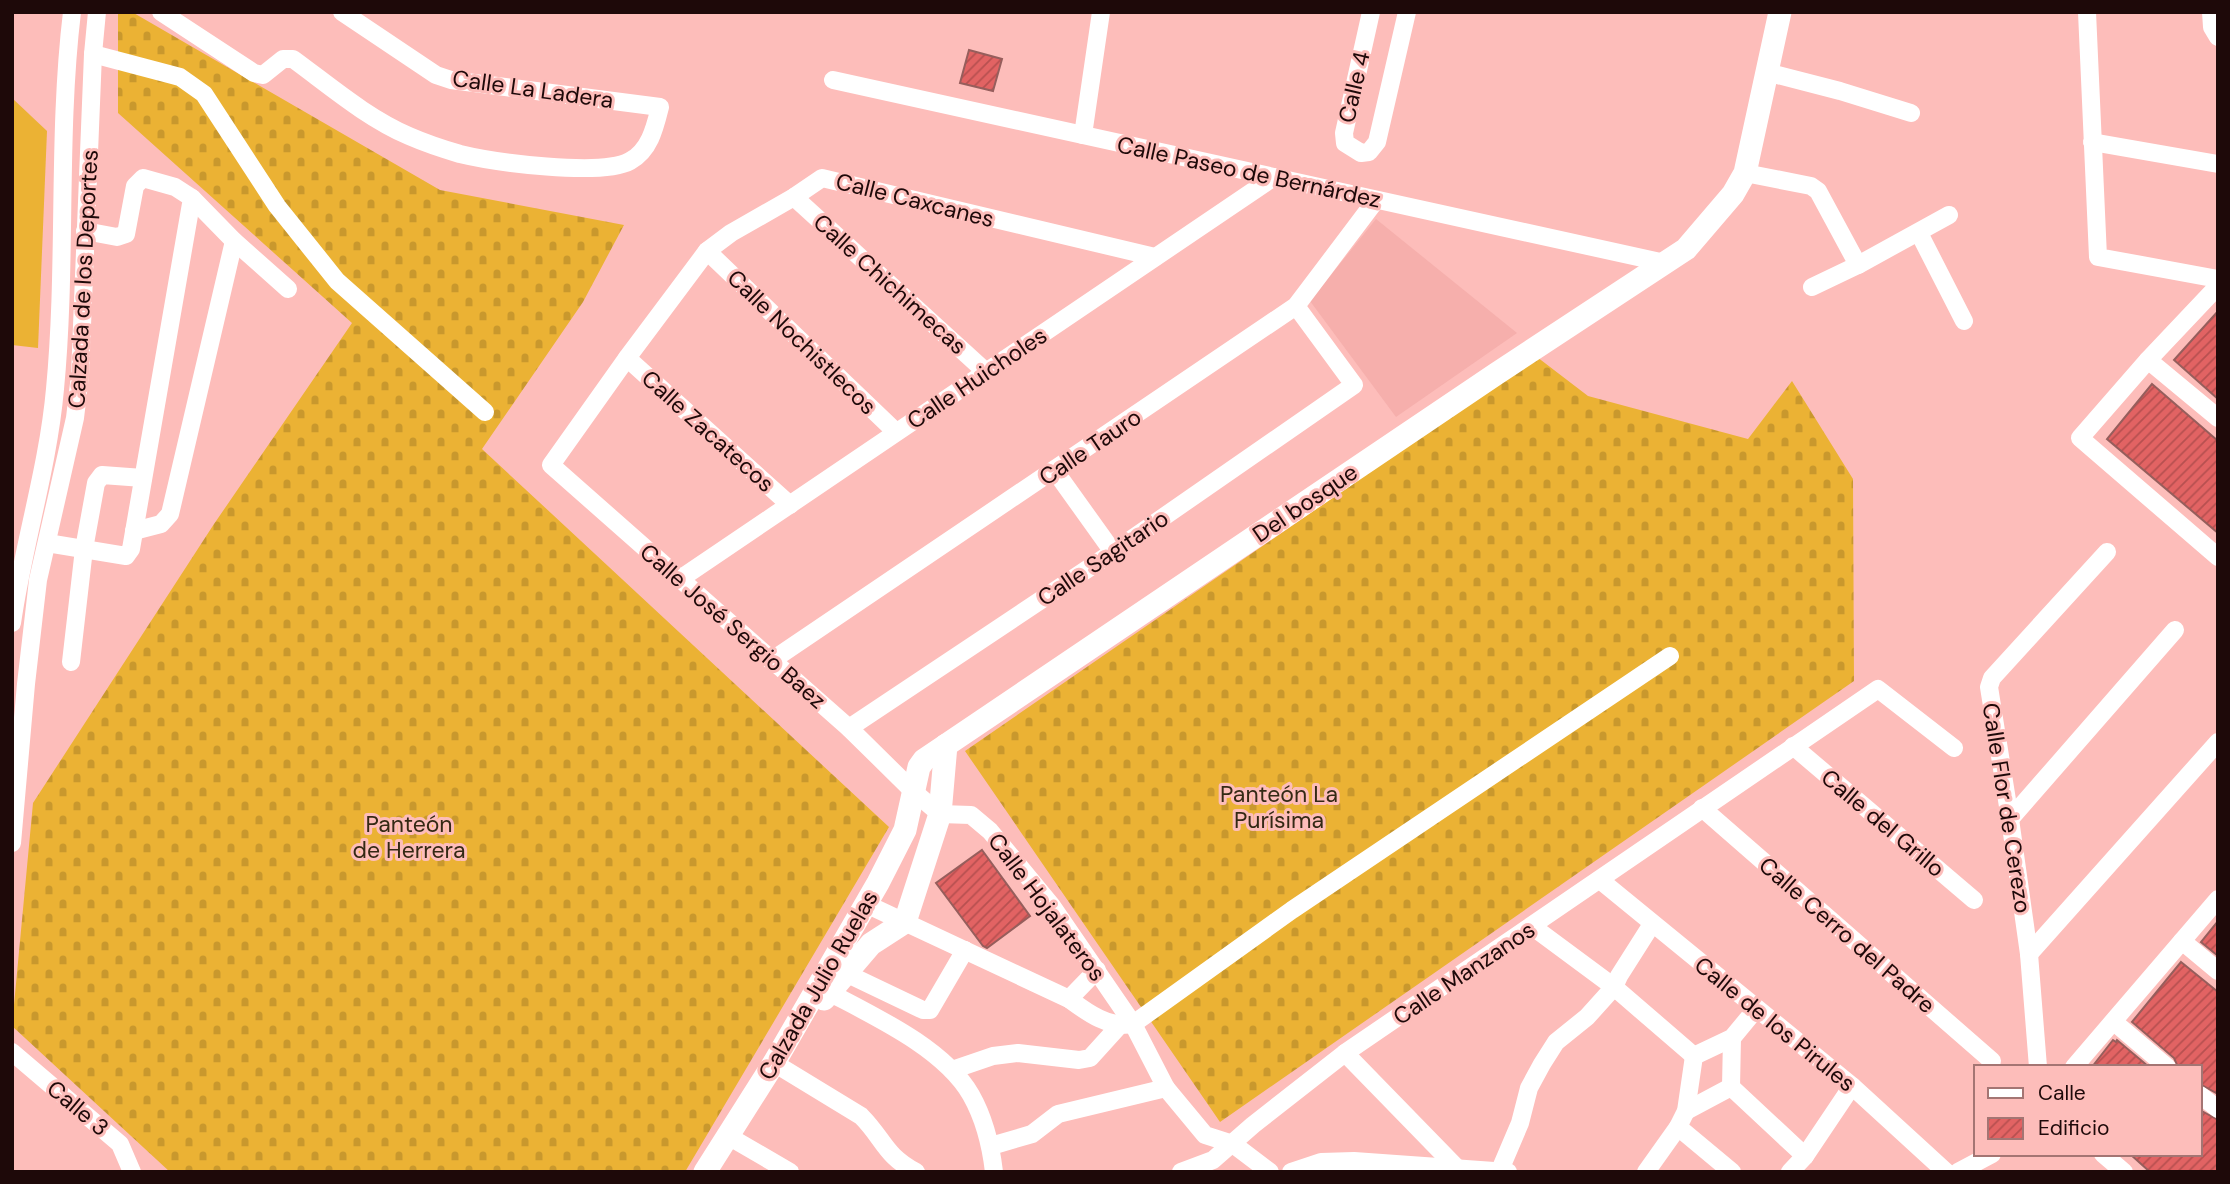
<svg xmlns="http://www.w3.org/2000/svg" width="2230" height="1184" font-family="'DM Sans',sans-serif">
	<defs>
		<pattern id="cemetery-stones" width="16" height="16" patternUnits="userSpaceOnUse" patternTransform="scale(1.75)"><rect width="16" height="16" fill="#ebb234"/><path d="M2 7V4a2 2 0 0 1 4 0v3zM10 15v-3a2 2 0 0 1 4 0v3z" fill="#c9982d"/></pattern>
		<pattern id="building-hatch" width="6" height="6" patternUnits="userSpaceOnUse" patternTransform="scale(1.75)"><rect width="6" height="6" fill="#e26363"/><path d="M-1 1l2-2M0 6l6-6M5 7l2-2" fill="none" stroke="#b75050"/></pattern>
	</defs>
	<rect width="100%" height="100%" fill="#fdbdba"/>
	<!-- built -->
	<path fill="#f6afac" d="M 1376,219 L 1517,333 L 1396,417 L 1310,301 Z"/>
	<!-- cemetery -->
	<g fill="url(#cemetery-stones)">
		<path d="M 118,12 L 132,12 L 440,190 L 624,225 L 583,302 L 482,449 L 889,827 L 685,1172 L 170,1172 L 12,1026 L 33,803 L 214,524 L 352,323 L 118,113 Z"/>
		<path d="M 1537,357 L 1588,396 L 1748,439 L 1792,381 L 1853,479 L 1854,681 L 1220,1122 L 965,751 Z"/>
	</g>
	<!-- pitch -->
	<path fill="#ebb234" d="M 12,98 L 47,131 L 38,348 L 12,345 Z"/>
	<!-- building -->
	<g fill="url(#building-hatch)" stroke="#965e5c" stroke-width="2">
		<path d="M 969,50 L 1002,59 L 993,91 L 960,83 Z"/>
		<path d="M 2218,311 L 2218,399 L 2174,360 Z"/>
		<path d="M 2152,384 L 2218,441 L 2218,533 L 2107,439 Z"/>
		<path d="M 982,850 L 1030,916 L 987,948 L 983,946 L 936,883 Z"/>
		<path d="M 2218,921 L 2218,956 L 2201,942 Z"/>
		<path d="M 2181,962 L 2218,992 L 2218,1094 L 2200,1084 L 2200,1067 L 2178,1067 L 2174,1058 L 2132,1022 Z"/>
		<path d="M 2113,1040 L 2116,1042 L 2117,1040 L 2149,1067 L 2092,1067 Z"/>
		<path d="M 2200,1110 L 2218,1120 L 2218,1172 L 2150,1172 L 2130,1154 L 2200,1154 Z"/>
	</g>
	<g fill="none" stroke-linecap="round" stroke-linejoin="round">
		<!-- minor -->
		<g stroke="#fff" stroke-width="18">
			<path d="M 161,12 L 254,73 L 263,75 L 283,59 L 293,59 C 330,86 367,118 409,136 C 425,143 443,149 460,154 C 493,162 601,177 630,161 C 650,150 655,127 660,107 L 451,80 L 436,75 L 342,12"/>
			<path d="M 1371,12 L 1344,133 L 1345,143 L 1361,153 L 1369,152 L 1377,142 L 1407,12"/>
			<path d="M 2087,12 L 2098,257 L 2218,279"/>
			<path d="M 2211,12 L 2212,27 L 2218,37"/>
			<path d="M 93,54 L 180,77 L 204,94 L 277,206 L 337,281 L 485,412"/>
			<path d="M 1766,72 L 1840,91 L 1911,113"/>
			<path d="M 833,80 L 1665,263"/>
			<path d="M 1083,135 L 1101,12"/>
			<path d="M 2092,142 L 2218,164"/>
			<path d="M 1745,173 L 1811,186 L 1818,191 L 1858,265"/>
			<path d="M 794,197 L 986,372"/>
			<path d="M 192,198 L 234,241 L 288,289"/>
			<path d="M 1919,233 L 1964,321"/>
			<path d="M 707,251 L 896,432"/>
			<path d="M 1155,257 L 822,178 L 794,197 L 731,233 L 707,251 L 627,358 L 551,465 L 849,728 L 913,791 L 940,814 L 971,815 L 990,831 L 1052,906 L 1133,1024 L 1166,1088 L 1205,1135 L 1233,1144 L 1270,1172"/>
			<path d="M 2218,286 L 2148,360 L 2080,438 L 2218,557"/>
			<path d="M 1812,287 L 1858,265 L 1949,215"/>
			<path d="M 627,358 L 790,505"/>
			<path d="M 2148,360 L 2218,418"/>
			<path d="M 1055,471 L 1113,552"/>
			<path d="M 134,531 L 161,524 L 170,514 L 234,241"/>
			<path d="M 47,543 L 126,556 L 131,549 L 192,198 L 175,187 L 143,178 L 135,186 L 126,234 L 117,237 L 85,231"/>
			<path d="M 680,579 L 1274,177"/>
			<path d="M 12,623 C 23,545 48,468 55,389 C 67,264 57,137 72,12"/>
			<path d="M 771,661 L 1296,306 L 1376,200"/>
			<path d="M 71,662 L 84,549 L 96,483 L 102,475 L 143,478"/>
			<path d="M 849,728 L 1113,552 L 1354,385 L 1296,306"/>
			<path d="M 1793,746 L 1974,900"/>
			<path d="M 1702,808 L 1992,1061"/>
			<path d="M 2010,819 L 2175,630"/>
			<path d="M 12,843 L 26,684 L 38,580 L 75,418 L 80,375 L 93,54 L 97,12"/>
			<path d="M 1600,880 L 1852,1086 L 1946,1172"/>
			<path d="M 866,904 L 1069,999 C 1088,1013 1108,1028 1133,1024 L 1292,910 L 1670,656"/>
			<path d="M 1533,927 L 1614,987 L 1694,1056"/>
			<path d="M 2182,941 L 2218,971"/>
			<path d="M 2029,954 L 2218,742"/>
			<path d="M 837,969 L 923,1010 L 930,1010 L 965,950"/>
			<path d="M 819,987 C 867,1013 943,1046 971,1095 C 984,1118 991,1146 994,1172"/>
			<path d="M 1069,999 L 1097,970"/>
			<path d="M 2114,1022 L 2167,1067"/>
			<path d="M 12,1052 L 120,1144 L 132,1172"/>
			<path d="M 1345,1053 L 1457,1168 L 1457,1172"/>
			<path d="M 774,1063 L 861,1116 C 884,1139 884,1155 916,1172"/>
			<path d="M 2038,1067 L 2029,954 L 2010,819 L 1989,687 L 1992,678 L 2107,552"/>
			<path d="M 2074,1067 L 2218,899"/>
			<path d="M 952,1070 L 993,1056 L 1018,1053 L 1079,1060 L 1090,1058 L 1119,1026"/>
			<path d="M 1731,1087 L 1732,1038"/>
			<path d="M 2200,1095 L 2218,1109"/>
			<path d="M 1686,1111 L 1731,1087 L 1805,1156"/>
			<path d="M 1678,1127 L 1732,1172"/>
			<path d="M 728,1136 L 790,1172"/>
			<path d="M 991,1146 L 1032,1134 L 1058,1114 L 1166,1088"/>
			<path d="M 2103,1154 L 2124,1172"/>
			<path d="M 1500,1170 L 1520,1123 L 1529,1088 L 1542,1064 L 1556,1042 L 1587,1017 L 1614,987 L 1619,976 L 1652,924"/>
			<path d="M 1181,1172 L 1213,1160 L 1253,1125 L 1345,1053 L 1878,689 L 1954,748"/>
			<path d="M 1291,1172 L 1321,1162 L 1354,1161 L 1508,1172"/>
			<path d="M 1646,1172 L 1678,1127 L 1686,1111 L 1694,1056 L 1732,1038 L 1756,1009"/>
			<path d="M 1790,1172 L 1805,1156 L 1852,1086"/>
			<path d="M 1958,1172 L 1992,1154"/>
		</g>
		<!-- major -->
		<g stroke="#fff" stroke-width="23">
			<path d="M 824,999 L 871,944 L 905,922 L 940,814 L 946,745"/>
			<path d="M 705,1172 L 774,1063 L 878,883 L 905,830 L 919,767 L 924,760 L 1496,374 L 1686,249 L 1733,194 L 1745,173 L 1780,12"/>
		</g>
	</g>
	<g text-anchor="middle" dominant-baseline="central" stroke-width="6" stroke-linejoin="round" paint-order="stroke">
		<!-- street labels -->
		<g font-size="23" fill="#1e0909" stroke="#fdbdba">
			<text transform="translate(1354 87) rotate(-77)">Calle 4</text>
			<text transform="translate(533 89) rotate(8)">Calle La Ladera</text>
			<text transform="translate(1249 172) rotate(12)">Calle Paseo de Bernárdez</text>
			<text transform="translate(915 200) rotate(14)">Calle Caxcanes</text>
			<text transform="translate(83 279) rotate(-87)">Calzada de los Deportes</text>
			<text transform="translate(890 284) rotate(42)">Calle Chichimecas</text>
			<text transform="translate(802 342) rotate(44)">Calle Nochistlecos</text>
			<text transform="translate(977 378) rotate(-34)">Calle Huicholes</text>
			<text transform="translate(708 431) rotate(42)">Calle Zacatecos</text>
			<text transform="translate(1090 447) rotate(-34)">Calle Tauro</text>
			<text transform="translate(1305 503) rotate(-34)">Del bosque</text>
			<text transform="translate(1103 558) rotate(-34)">Calle Sagitario</text>
			<text transform="translate(733 626) rotate(41)">Calle José Sergio Baez</text>
			<text transform="translate(2007 808) rotate(81)">Calle Flor de Cerezo</text>
			<text transform="translate(1883 823) rotate(40)">Calle del Grillo</text>
			<text transform="translate(1047 907) rotate(53)">Calle Hojalateros</text>
			<text transform="translate(1847 935) rotate(41)">Calle Cerro del Padre</text>
			<text transform="translate(1464 973) rotate(-34)">Calle Manzanos</text>
			<text transform="translate(818 985) rotate(-60)">Calzada Julio Ruelas</text>
			<text transform="translate(1775 1024) rotate(39)">Calle de los Pirules</text>
			<text transform="translate(78 1108) rotate(40)">Calle 3</text>
		</g>
		<!-- park labels -->
		<g font-size="23" fill="#342914" stroke="#fdbdba">
			<text x="1279" y="794">Panteón La<tspan x="1279" dy="26">Purísima</tspan></text>
			<text x="409" y="824">Panteón<tspan x="409" dy="26">de Herrera</tspan></text>
		</g>
	</g>
	<!-- border -->
	<rect width="2230" height="1184" fill="none" stroke="#1e0909" stroke-width="28"/>
	<!-- legend -->
	<rect x="1974" y="1065" width="228" height="91" fill="#fdbdba" stroke="#a47573" stroke-width="2"/>
	<rect x="1988" y="1088" width="35" height="10" fill="#ffffff" stroke="#a47573" stroke-width="2"/>
	<text x="2038" y="1100" font-size="21" fill="#1e0909">Calle</text>
	<rect x="1988" y="1118" width="35" height="21" fill="url(#building-hatch)" stroke="#a47573" stroke-width="2"/>
	<text x="2038" y="1135" font-size="21" fill="#1e0909">Edificio</text>
</svg>
